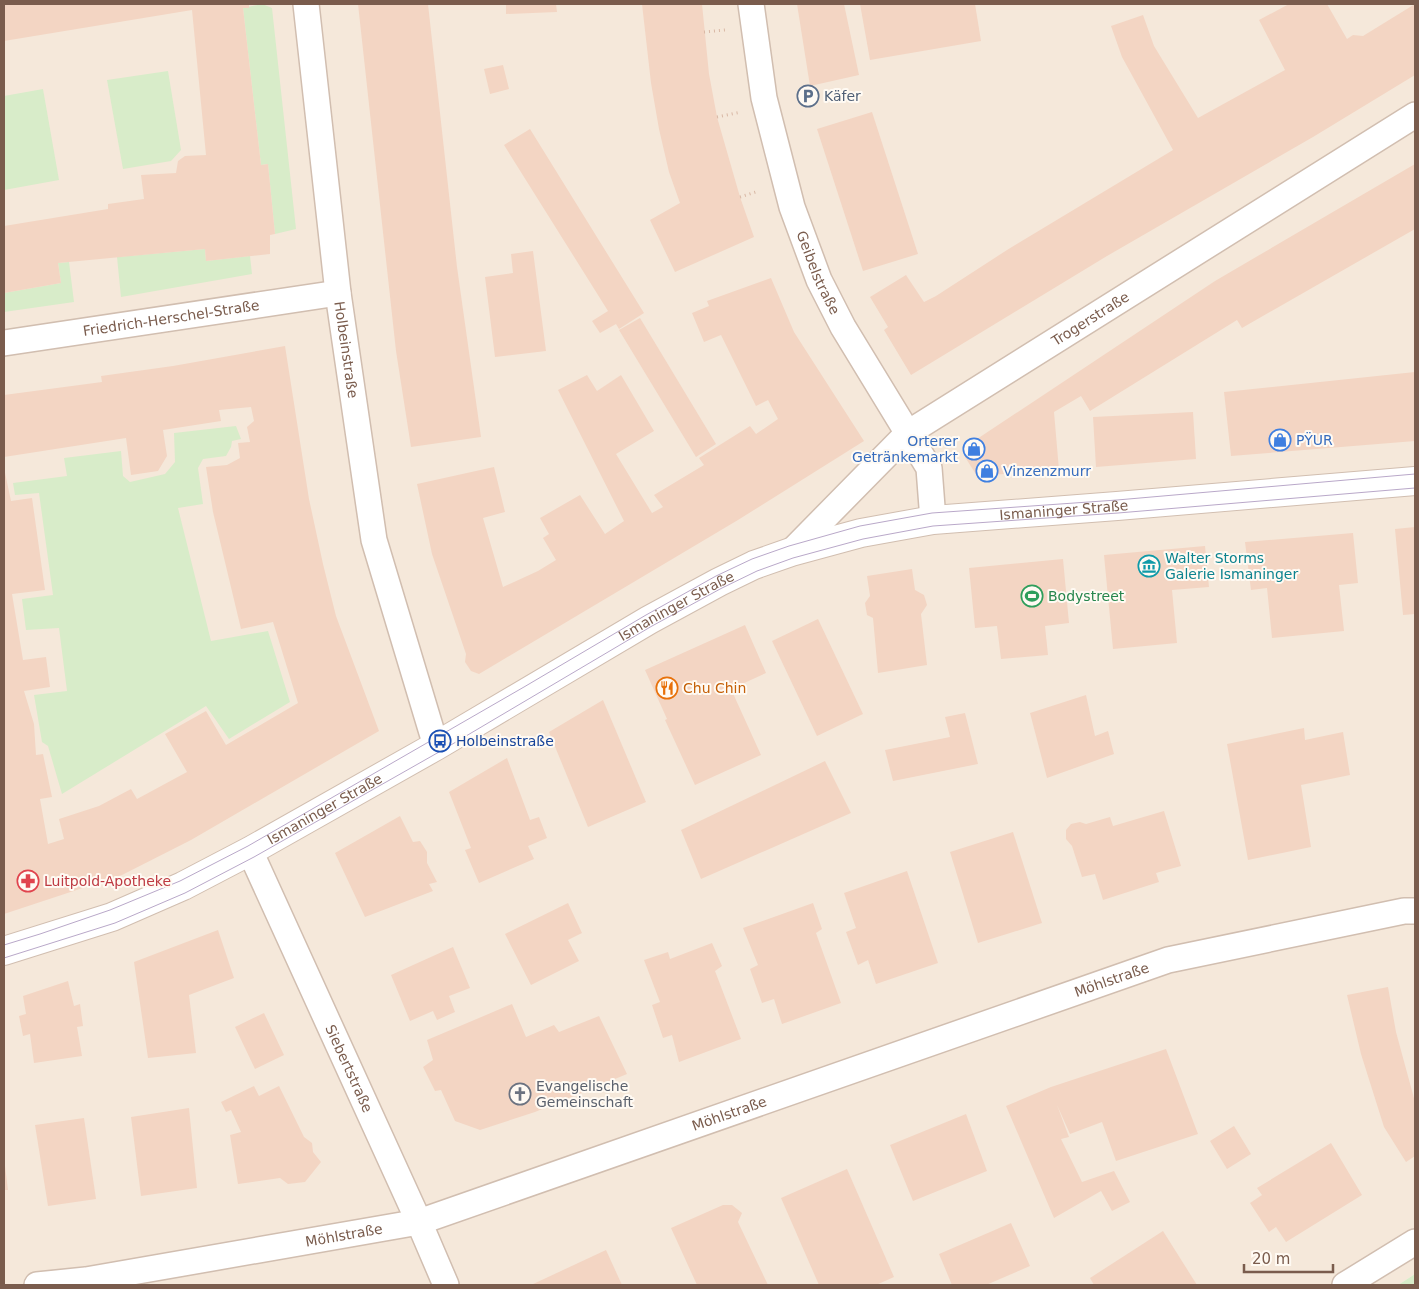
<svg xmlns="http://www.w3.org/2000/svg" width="1419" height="1289" font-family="'DejaVu Sans',sans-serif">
	<rect width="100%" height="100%" fill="#fdf6ec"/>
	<!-- residential -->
	<path fill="#f5e8da" d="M 4,4 L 1415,4 L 1415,1274 L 1398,1285 L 4,1285 Z"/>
	<!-- green -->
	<g fill="#d8ecc9">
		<path d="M 262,4 L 272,8 L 296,229 L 275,234 L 268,164 L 261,165 L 243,8 Z"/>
		<path d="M 168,71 L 181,150 L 171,161 L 123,169 L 107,80 Z"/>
		<path d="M 43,89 L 59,180 L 4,190 L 4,96 Z"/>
		<path d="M 205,249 L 206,261 L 250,256 L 252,274 L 121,297 L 117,257 Z"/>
		<path d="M 69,262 L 74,302 L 4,312 L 4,293 L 61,283 L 58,263 Z"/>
		<path d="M 236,426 L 241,439 L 232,441 L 231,447 L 226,456 L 203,459 L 198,468 L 203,504 L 178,508 L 211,641 L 268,631 L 290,702 L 229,739 L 206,706 L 62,794 L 48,746 L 42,742 L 34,695 L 67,691 L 59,628 L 26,630 L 22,599 L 53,595 L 39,493 L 15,495 L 13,483 L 67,476 L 64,458 L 121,451 L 123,476 L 130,482 L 165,474 L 175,462 L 174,433 Z"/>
		<path d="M 1415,1274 L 1415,1285 L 1398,1285 Z"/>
	</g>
	<!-- building -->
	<g fill="#f3d5c3">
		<path d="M 4,4 L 249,4 L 249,8 L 243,8 L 261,165 L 268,164 L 275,234 L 270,235 L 270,254 L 206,261 L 205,249 L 58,263 L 61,283 L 4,293 L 4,226 L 108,209 L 108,204 L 144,199 L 141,175 L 176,173 L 178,161 L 185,156 L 206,155 L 192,10 L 4,41 Z"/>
		<path d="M 358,4 L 428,4 L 457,267 L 481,437 L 411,447 L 396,351 Z"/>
		<path d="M 506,4 L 556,4 L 557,12 L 506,14 Z"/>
		<path d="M 642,4 L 702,4 L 709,74 L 717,117 L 740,197 L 754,237 L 675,272 L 650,220 L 680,203 L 669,172 L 659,129 L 651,83 Z"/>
		<path d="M 797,4 L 844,4 L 859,75 L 810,86 Z"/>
		<path d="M 860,4 L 975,4 L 981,41 L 870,60 Z"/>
		<path d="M 1289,4 L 1327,4 L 1347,39 L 1353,35 L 1363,36 L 1415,4 L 1415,75 L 1313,137 L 1107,256 L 911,375 L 884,330 L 888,327 L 870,297 L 906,275 L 924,302 L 936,296 L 1007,250 L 1173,150 L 1122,57 L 1111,26 L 1143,15 L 1154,46 L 1198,118 L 1285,70 L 1259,20 Z"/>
		<path d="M 503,65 L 509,89 L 490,94 L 484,69 Z"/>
		<path d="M 872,112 L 918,254 L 863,271 L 817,129 Z"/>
		<path d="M 530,129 L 644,313 L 619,329 L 616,324 L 600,333 L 592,321 L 608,311 L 504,145 Z"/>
		<path d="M 1415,164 L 1415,229 L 1242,328 L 1237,320 L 1090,411 L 1081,396 L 1054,412 L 1059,470 L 977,476 L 965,457 L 965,447 L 1215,281 Z"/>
		<path d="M 533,251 L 546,351 L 495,357 L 485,277 L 513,273 L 511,254 Z"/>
		<path d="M 771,278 L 794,332 L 864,441 L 738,520 L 479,674 L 471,671 L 465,662 L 466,654 L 432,554 L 417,484 L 494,467 L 505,512 L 483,518 L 503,587 L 538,571 L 556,560 L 543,538 L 549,534 L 540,518 L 580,495 L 605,534 L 624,521 L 558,390 L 587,375 L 597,391 L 621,375 L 654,431 L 616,454 L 652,513 L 663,507 L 654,495 L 704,465 L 699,458 L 750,426 L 756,434 L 778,419 L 768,400 L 756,406 L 721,335 L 704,342 L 692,313 L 709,306 L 707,301 Z"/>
		<path d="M 640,318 L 716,444 L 696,457 L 619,330 Z"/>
		<path d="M 285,346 L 309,499 L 323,564 L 336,616 L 379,731 L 191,840 L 122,875 L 4,914 L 4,468 L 11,501 L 32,498 L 45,590 L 12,594 L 23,660 L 46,657 L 50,687 L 24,691 L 34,724 L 36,755 L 43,754 L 52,797 L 40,799 L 48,844 L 64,839 L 59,819 L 99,806 L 131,789 L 137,799 L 187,772 L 165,734 L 206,711 L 226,745 L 298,703 L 273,622 L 241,629 L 213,512 L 206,467 L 227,465 L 240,458 L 238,443 L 250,442 L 247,427 L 254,421 L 251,407 L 219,410 L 221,421 L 163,430 L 167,456 L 158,471 L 131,475 L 126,438 L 4,457 L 4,395 L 102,382 L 101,376 L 173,366 Z"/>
		<path d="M 1415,372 L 1415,441 L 1231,456 L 1224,392 Z"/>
		<path d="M 1193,412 L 1196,459 L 1096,467 L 1093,417 Z"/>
		<path d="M 1415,527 L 1415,614 L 1403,615 L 1395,529 Z"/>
		<path d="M 1353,533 L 1358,583 L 1339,585 L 1344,631 L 1272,638 L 1267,588 L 1251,590 L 1245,542 Z"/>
		<path d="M 1205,546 L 1209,587 L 1172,590 L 1177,643 L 1113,649 L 1104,555 Z"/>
		<path d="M 1063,559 L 1069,623 L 1045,626 L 1048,655 L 1001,659 L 997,626 L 975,628 L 969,568 Z"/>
		<path d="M 912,569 L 915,590 L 924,595 L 927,605 L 921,614 L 927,665 L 878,673 L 873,618 L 867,615 L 865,603 L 870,596 L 867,576 Z"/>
		<path d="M 818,619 L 863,714 L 817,736 L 772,641 Z"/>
		<path d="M 745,625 L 766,673 L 731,689 L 761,755 L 695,785 L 665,720 L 667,719 L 645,670 Z"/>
		<path d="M 1086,695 L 1095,736 L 1108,731 L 1114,754 L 1047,778 L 1030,713 Z"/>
		<path d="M 603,700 L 646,802 L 588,827 L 549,732 Z"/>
		<path d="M 965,713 L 978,764 L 893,781 L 885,750 L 950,737 L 945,717 Z"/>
		<path d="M 1304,728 L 1305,740 L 1343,732 L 1350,775 L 1301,785 L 1311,847 L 1248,860 L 1227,744 Z"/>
		<path d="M 507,758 L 530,820 L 539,817 L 547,838 L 528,846 L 534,859 L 479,883 L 465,850 L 471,848 L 449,792 Z"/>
		<path d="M 825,761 L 851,813 L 701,879 L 681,830 Z"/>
		<path d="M 1164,811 L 1181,866 L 1156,873 L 1159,882 L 1103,900 L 1095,874 L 1082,877 L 1072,846 L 1066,839 L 1066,830 L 1071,824 L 1080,822 L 1086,824 L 1110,817 L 1113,826 Z"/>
		<path d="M 400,816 L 413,842 L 420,841 L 427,852 L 427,863 L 437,882 L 429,884 L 433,891 L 365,917 L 335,853 Z"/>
		<path d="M 1013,832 L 1042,923 L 978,943 L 950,852 Z"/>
		<path d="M 907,871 L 938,963 L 876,984 L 868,960 L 858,965 L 846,932 L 856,928 L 844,893 Z"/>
		<path d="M 568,903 L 582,933 L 568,940 L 579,961 L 531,985 L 505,934 Z"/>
		<path d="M 813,903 L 822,929 L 816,933 L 841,1003 L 782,1024 L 774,999 L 762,1003 L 750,969 L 758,965 L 743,928 Z"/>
		<path d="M 218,930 L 234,978 L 189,995 L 196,1053 L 148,1058 L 134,962 Z"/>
		<path d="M 712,943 L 722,966 L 715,971 L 741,1039 L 679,1062 L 672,1035 L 663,1038 L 652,1005 L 660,1002 L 644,960 L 668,952 L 670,959 Z"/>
		<path d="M 453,947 L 470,988 L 449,996 L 455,1012 L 437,1020 L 433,1011 L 410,1021 L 391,975 Z"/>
		<path d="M 68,981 L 74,1006 L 80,1004 L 83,1026 L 77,1027 L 82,1056 L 34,1063 L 30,1034 L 23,1036 L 19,1016 L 26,1014 L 23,996 Z"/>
		<path d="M 1388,987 L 1396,1032 L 1415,1102 L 1415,1156 L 1406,1162 L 1384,1127 L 1361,1054 L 1347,995 Z"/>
		<path d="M 512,1004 L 526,1037 L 554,1025 L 559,1032 L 599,1016 L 627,1074 L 535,1112 L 480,1130 L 455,1121 L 441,1090 L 435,1091 L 423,1067 L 433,1060 L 427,1040 Z"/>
		<path d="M 264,1013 L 284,1055 L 255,1069 L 235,1027 Z"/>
		<path d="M 1166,1049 L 1198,1134 L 1116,1161 L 1102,1122 L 1070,1134 L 1057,1105 L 1069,1137 L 1061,1139 L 1082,1182 L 1114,1171 L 1130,1202 L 1112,1211 L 1101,1191 L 1054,1218 L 1006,1106 L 1051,1087 Z"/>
		<path d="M 254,1086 L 259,1096 L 279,1086 L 304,1137 L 312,1143 L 313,1152 L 321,1162 L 305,1182 L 288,1184 L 280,1178 L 238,1184 L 230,1135 L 241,1132 L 231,1110 L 226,1112 L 221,1102 Z"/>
		<path d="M 189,1108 L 197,1188 L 141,1196 L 131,1117 Z"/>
		<path d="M 966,1114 L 987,1171 L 913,1201 L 890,1145 Z"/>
		<path d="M 84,1118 L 96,1199 L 48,1206 L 35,1125 Z"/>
		<path d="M 1234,1126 L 1251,1154 L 1227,1169 L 1210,1141 Z"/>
		<path d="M 1331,1143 L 1362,1195 L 1286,1242 L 1276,1227 L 1269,1232 L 1250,1203 L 1262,1195 L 1257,1188 Z"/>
		<path d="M 5,1166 L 8,1190 L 4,1190 L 4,1167 Z"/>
		<path d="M 847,1169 L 894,1277 L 876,1285 L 819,1285 L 781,1198 Z"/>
		<path d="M 723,1205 L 732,1205 L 742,1213 L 738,1222 L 768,1285 L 697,1285 L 671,1228 Z"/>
		<path d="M 1011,1223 L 1030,1266 L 986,1285 L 952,1285 L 939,1254 Z"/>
		<path d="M 1163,1231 L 1197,1285 L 1094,1285 L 1090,1278 Z"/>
		<path d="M 606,1250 L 622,1285 L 531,1285 Z"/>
	</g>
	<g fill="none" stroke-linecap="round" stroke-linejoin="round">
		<!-- minor casing -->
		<g stroke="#d1beb0" stroke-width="28">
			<g id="minor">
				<path id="s1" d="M 306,4 L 338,293 L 374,540 L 436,746"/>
				<path id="s2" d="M 751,4 L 764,98 L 792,207 L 819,280 L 843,327 L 929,468 L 933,520"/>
				<path id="s3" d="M 4,343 L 338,293"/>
				<path id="s4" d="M 791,552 L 908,433 L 1415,115"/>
				<path id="s5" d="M 250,851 L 419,1222 L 446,1285"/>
				<path id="s6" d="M 37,1285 L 86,1280 L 419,1222 L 1168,960 L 1404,911 L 1415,911"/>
				<path d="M 1345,1285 L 1415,1242"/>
			</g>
		</g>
		<!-- tertiary casing -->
		<g stroke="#d1beb0" stroke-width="30">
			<g id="tertiary">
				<path id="s7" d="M 4,951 L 112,917 L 183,886 L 250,851 L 436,746 L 649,620 L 719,582 L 754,565 L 791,552 L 861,533 L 933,520 L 1117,506 L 1415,481"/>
			</g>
		</g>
		<!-- path -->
		<g stroke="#d9b8a5" stroke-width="3" stroke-dasharray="1 4" stroke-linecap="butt">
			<path d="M 704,32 L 725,30"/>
			<path d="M 717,117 L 741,112"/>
			<path d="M 740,197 L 759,191"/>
		</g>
		<!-- minor -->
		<use href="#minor" stroke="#fff" stroke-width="25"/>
		<!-- tertiary -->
		<use href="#tertiary" stroke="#fff" stroke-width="28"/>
		<!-- tram -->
		<g stroke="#b9a8c9" stroke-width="1">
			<path d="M 4,945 L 40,934 L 110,910 L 180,881 L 248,846 L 524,687 L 646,615 L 716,576 L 752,559 L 789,546 L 860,526 L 932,513 L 1117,500 L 1415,474"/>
			<path d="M 4,958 L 115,923 L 185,893 L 254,857 L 439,752 L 652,626 L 722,588 L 757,571 L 793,558 L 863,539 L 933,526 L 1118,513 L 1415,488"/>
		</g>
	</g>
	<!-- icons -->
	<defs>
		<g id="parking-ring" transform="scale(1.125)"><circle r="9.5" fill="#fffaf3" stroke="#5c6f8a" stroke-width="1.5"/><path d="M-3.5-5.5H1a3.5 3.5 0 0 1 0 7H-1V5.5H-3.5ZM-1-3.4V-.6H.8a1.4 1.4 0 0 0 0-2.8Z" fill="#5c6f8a"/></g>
		<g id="shop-ring" transform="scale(1.125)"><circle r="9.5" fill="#fffaf3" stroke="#3f7fe0" stroke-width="1.5"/><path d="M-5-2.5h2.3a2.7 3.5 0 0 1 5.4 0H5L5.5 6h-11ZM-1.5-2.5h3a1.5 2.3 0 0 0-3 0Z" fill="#3f7fe0"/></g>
		<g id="museum-ring" transform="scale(1.125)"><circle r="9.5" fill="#fffaf3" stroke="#0f9aa8" stroke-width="1.5"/><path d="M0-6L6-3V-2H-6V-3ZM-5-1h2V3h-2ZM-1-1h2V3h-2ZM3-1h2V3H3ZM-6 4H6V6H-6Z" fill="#0f9aa8"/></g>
		<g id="stadium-ring" transform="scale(1.125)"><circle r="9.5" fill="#fffaf3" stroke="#2e9e5b" stroke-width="1.5"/><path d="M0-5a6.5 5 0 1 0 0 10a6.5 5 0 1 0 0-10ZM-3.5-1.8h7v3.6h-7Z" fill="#2e9e5b"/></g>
		<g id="restaurant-ring" transform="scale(1.125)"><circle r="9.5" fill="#fffaf3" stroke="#e8710a" stroke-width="1.5"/><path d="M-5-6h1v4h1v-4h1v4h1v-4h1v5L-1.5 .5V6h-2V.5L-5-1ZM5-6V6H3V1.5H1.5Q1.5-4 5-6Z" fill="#e8710a"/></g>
		<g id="bus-ring" transform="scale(1.125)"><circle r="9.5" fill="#fffaf3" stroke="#1a4fb4" stroke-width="1.5"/><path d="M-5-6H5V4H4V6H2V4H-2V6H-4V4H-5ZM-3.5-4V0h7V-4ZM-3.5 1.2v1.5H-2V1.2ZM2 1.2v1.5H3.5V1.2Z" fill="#1a4fb4"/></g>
		<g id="pharmacy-ring" transform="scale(1.125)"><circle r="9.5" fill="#fffaf3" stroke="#e0444e" stroke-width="1.5"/><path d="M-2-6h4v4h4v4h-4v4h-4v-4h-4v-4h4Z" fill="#e0444e"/></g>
		<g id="church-ring" transform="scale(1.125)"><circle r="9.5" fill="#fffaf3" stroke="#6b7280" stroke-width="1.5"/><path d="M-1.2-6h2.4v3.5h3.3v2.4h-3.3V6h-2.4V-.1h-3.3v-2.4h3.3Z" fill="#6b7280"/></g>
	</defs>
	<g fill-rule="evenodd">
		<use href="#parking-ring" x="808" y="96"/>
		<use href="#shop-ring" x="1280" y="440"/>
		<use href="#shop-ring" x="974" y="449"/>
		<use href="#shop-ring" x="987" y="471"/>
		<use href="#museum-ring" x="1149" y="566"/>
		<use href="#stadium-ring" x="1032" y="596"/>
		<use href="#restaurant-ring" x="667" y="688"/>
		<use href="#bus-ring" x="440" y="741"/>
		<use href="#pharmacy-ring" x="28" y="881"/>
		<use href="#church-ring" x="520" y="1094"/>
	</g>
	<g text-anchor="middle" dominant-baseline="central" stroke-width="4" stroke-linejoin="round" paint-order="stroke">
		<!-- service labels -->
		<g font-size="14" fill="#4e5e75" stroke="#fffaf3" text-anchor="start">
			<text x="824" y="96">Käfer</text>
		</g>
		<!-- street labels -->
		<g font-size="14" fill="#7a5c4d" stroke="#fffaf3">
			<text stroke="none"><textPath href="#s2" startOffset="278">Geibelstraße</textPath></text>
			<text stroke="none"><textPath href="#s3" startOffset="169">Friedrich-Herschel-Straße</textPath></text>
			<text stroke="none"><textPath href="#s4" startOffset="382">Trogerstraße</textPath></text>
			<text stroke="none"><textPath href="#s1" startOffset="348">Holbeinstraße</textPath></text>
			<text stroke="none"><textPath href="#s7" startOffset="1162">Ismaninger Straße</textPath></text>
			<text stroke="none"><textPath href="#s7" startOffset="758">Ismaninger Straße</textPath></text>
			<text stroke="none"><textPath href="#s7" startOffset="352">Ismaninger Straße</textPath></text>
			<text stroke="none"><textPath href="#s6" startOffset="1121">Möhlstraße</textPath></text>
			<text stroke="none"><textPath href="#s5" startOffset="239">Siebertstraße</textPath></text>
			<text stroke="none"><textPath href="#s6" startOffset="716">Möhlstraße</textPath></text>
			<text stroke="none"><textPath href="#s6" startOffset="311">Möhlstraße</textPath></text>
		</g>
		<!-- shop labels -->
		<g font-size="14" fill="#366cbe" stroke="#fffaf3" text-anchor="start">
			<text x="1296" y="440">PŸUR</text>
			<text x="958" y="441" text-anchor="end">Orterer<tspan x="958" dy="16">Getränkemarkt</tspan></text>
			<text x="1003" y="471">Vinzenzmurr</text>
		</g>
		<!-- culture labels -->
		<g font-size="14" fill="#0d838f" stroke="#fffaf3" text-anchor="start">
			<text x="1165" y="558">Walter Storms<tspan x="1165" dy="16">Galerie Ismaninger</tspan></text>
		</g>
		<!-- leisure labels -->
		<g font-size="14" fill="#27864d" stroke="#fffaf3" text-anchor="start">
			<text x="1048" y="596">Bodystreet</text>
		</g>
		<!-- food labels -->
		<g font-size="14" fill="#c56008" stroke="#fffaf3" text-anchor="start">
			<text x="683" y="688">Chu Chin</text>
		</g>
		<!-- transit labels -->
		<g font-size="14" fill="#164399" stroke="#fffaf3" text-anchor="start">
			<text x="456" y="741">Holbeinstraße</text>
		</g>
		<!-- health labels -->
		<g font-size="14" fill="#be3a42" stroke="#fffaf3" text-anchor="start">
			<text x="44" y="881">Luitpold-Apotheke</text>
		</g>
		<!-- worship labels -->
		<g font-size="14" fill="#5b616d" stroke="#fffaf3" text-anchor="start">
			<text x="536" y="1086">Evangelische<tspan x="536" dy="16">Gemeinschaft</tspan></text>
		</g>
	</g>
	<!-- border -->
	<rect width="1419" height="1289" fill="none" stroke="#7a5c4d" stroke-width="10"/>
	<!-- scale -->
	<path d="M1244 1264v8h89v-8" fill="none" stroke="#7a5c4d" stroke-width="2.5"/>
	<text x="1252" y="1264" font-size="15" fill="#7a5c4d" stroke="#fffaf3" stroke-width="4" paint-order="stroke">20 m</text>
</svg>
